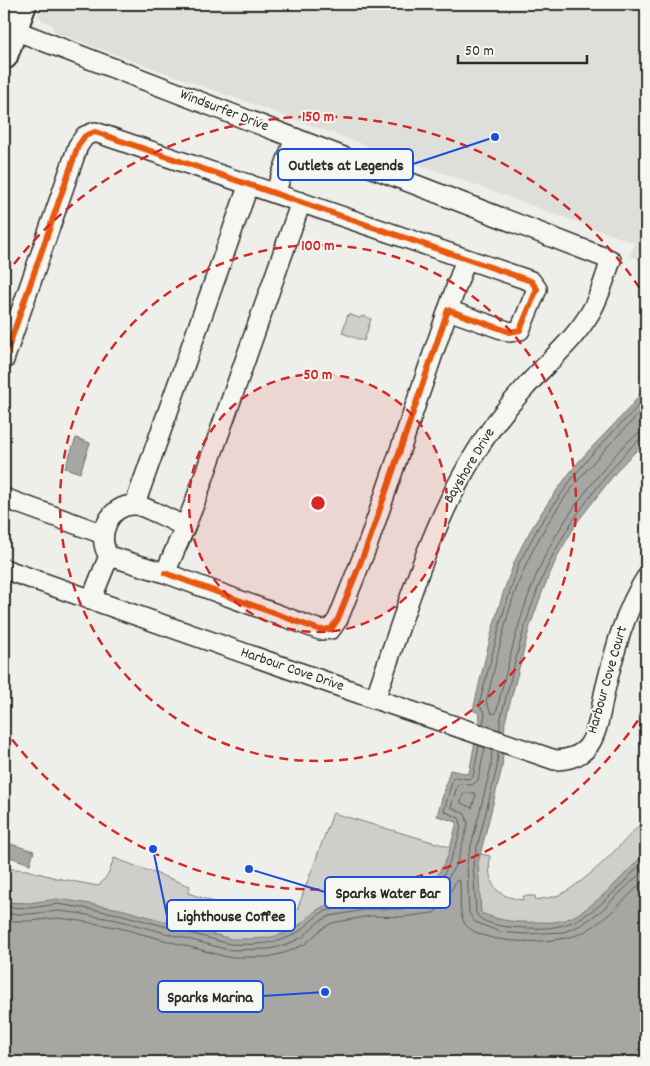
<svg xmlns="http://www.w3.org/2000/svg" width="650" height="1066" font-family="Dekko,sans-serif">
	<rect width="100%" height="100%" fill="#eeeeea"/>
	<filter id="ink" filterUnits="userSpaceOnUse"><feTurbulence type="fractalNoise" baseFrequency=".02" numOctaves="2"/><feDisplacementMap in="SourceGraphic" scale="10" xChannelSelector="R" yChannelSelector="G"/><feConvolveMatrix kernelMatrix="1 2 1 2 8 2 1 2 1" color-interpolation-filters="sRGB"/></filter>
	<g filter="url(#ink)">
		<!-- built -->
		<path fill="#dededb" d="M 41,4 L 646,4 L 646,262 L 630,256 L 635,243 L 54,32 L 52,24 L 43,21 L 38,16 Z"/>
		<!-- green -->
		<g fill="#cececa" stroke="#7c7c7a">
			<path d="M 348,314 L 359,318 L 364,316 L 371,319 L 364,341 L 342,333 Z"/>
			<path d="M 333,813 L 450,847 L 490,856 C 487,884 494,896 523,900 L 523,896 L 535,896 L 536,900 C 543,898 552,898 559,895 C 590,880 622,843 646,818 L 646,1062 L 4,1062 L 4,868 L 27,870 L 56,878 L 98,886 C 108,878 110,869 114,858 L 190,886 L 188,893 L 272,922 L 297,910 Z"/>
		</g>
		<!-- water -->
		<g fill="#a6a6a3" stroke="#757573">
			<path d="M 646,386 L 646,441 L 620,467 L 578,521 L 558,555 L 543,590 L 530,626 L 505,722 L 502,768 L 478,863 L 481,913 C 502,921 514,923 537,922 C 544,922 553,923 560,921 C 589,916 625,873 646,852 L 646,1062 L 4,1062 L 4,902 L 29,903 L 58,899 L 78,902 L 120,909 L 231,939 C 254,939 279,940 298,926 C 307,919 314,910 325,906 C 355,894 395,899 427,895 L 448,856 L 457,822 L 437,816 L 450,770 L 469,774 L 480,714 L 473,710 C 485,661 495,610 514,563 C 527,532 548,502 568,475 C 592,443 624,419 646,386 Z"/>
			<path d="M 76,438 L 90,443 L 80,473 L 65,468 Z"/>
			<path d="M 4,842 L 34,851 L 30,864 L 4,855 Z"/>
		</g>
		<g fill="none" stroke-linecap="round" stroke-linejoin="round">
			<!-- shore -->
			<g stroke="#5c5c5b" stroke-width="1">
				<path d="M 646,406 C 631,423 614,439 599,456 C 570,487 542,527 525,567 C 506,609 498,658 486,702 L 492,714 L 496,713 C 510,657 522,601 548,550 C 564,519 585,492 607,465 C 615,455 634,432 646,431"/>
				<path d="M 483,724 L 485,713 L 479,705 L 502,617 L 519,563 L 539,526 L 574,476 L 593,453 L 641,403 L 646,395"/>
				<path d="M 500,730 L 500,721 C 515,663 527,604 555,551 C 570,522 590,496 611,470 C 618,462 636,438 646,437"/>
				<path d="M 492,750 L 491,767 L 467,862 L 469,913 L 475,922 L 500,932 L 525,934 L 564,932 L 581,925 L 601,911 L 646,868"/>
				<path d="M 498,752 L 497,768 L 473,863 L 476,913 C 480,923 500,926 509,927 C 525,928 548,930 563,925 C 597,916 622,883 646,859"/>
				<path d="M 464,793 L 474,793 L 476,794 L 472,808 L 461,803 Z"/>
				<path d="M 4,907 L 30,908 L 58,904 L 77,907 L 119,914 L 230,944 C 254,945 281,945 301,930 C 310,923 317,913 329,910 C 362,900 395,905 429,900 L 432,897 C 439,884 468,830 459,818 L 444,811 L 453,778 L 455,777 L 468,779 L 473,777 L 479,746"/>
				<path d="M 4,914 L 30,914 L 58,911 L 76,913 L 117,920 L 229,950 L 269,949 L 286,945 L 303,937 L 318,922 L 330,916 L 370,909 L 403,909 L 428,907 L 434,904 L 458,860 L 468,824 L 465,814 L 451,807 L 457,786 L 459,784 L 472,785 L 478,780 L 485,748"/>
				<path d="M 4,921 L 30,921 L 58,918 L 74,920 L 116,927 L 227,957 L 268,957 L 287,952 L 305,944 L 323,928 L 332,923 L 370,916 L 403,917 L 433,913 L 443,906 L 456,881 L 458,880 L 460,882 C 461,894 458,913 465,924 C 482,947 563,945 586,931 C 609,918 627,897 646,878"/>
			</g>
			<!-- street casing -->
			<g stroke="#2b2b2b" stroke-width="22">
				<g id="street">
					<path d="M 4,26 L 611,260 C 605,277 600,297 590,313 C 573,342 545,364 523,390 C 504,410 487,433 473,457 C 428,531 404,617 375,699"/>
					<path d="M 275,193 L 295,138"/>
					<path d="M 448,310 L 466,259"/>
					<path d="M 4,360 L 78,146 L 85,136 L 95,132 L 531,281 L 537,289 L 520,330 L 510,332 L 448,310 L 369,541 L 338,619 L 331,629 L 320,630 L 165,573"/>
					<path d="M 4,498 L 103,534"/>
					<path d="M 135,504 L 249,184"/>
					<path d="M 185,527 L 195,502 L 301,202"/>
					<path d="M 4,569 L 375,699 L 555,760 C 567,760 582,756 589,745 C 599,730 601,707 605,690 C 615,650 624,612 646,578"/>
					<path d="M 91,600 L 109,556 L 165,573 L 185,527 C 176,522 142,505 135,505 C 109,504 95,537 109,556"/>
				</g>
			</g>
			<!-- secondary casing -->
			<g stroke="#2b2b2b" stroke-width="30">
				<path id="secondary" d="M 4,56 L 23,4"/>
			</g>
			<!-- street -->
			<use href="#street" stroke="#f6f6f2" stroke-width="19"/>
			<!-- secondary -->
			<use href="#secondary" stroke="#f6f6f2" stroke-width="26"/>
			<!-- cycleway casing -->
			<g stroke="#f6f6f2" stroke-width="9">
				<path id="cycleway" d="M 4,360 L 78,146 L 85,136 L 95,132 L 531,281 L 537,289 L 520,330 L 510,332 L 448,310 L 369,541 L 338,619 L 331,629 L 320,630 L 165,573"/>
			</g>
			<!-- cycleway -->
			<use href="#cycleway" stroke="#e8590c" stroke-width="6"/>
		</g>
	</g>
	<!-- distance rings -->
	<circle cx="318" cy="503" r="129" fill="#d62828" fill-opacity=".12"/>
	<g fill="none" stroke="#d62828" stroke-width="2.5" stroke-dasharray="9 6">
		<circle cx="318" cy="503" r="129"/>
		<circle cx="318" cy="503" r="258"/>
		<path d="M646 708A387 387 0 0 1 5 730M5 276A387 387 0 0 1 646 298"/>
	</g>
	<g text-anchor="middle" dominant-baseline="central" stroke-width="4" stroke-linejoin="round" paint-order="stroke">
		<!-- street labels -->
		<g font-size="15" fill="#2b2b2b" stroke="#f6f6f2">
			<text transform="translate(224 111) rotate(21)">Windsurfer Drive</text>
			<text transform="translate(470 466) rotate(-59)">Bayshore Drive</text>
			<text transform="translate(292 670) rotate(19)">Harbour Cove Drive</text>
			<text transform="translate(608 680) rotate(-74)">Harbour Cove Court</text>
		</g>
	</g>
	<circle cx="318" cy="503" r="8" fill="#d62828" stroke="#f6f6f2" stroke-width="2.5"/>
	<g font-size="15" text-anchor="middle" font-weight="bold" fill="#d62828" stroke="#f6f6f2" stroke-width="4" stroke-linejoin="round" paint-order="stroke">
		<text x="318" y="121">150 m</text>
		<text x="318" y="250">100 m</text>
		<text x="318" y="379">50 m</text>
	</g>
	<!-- callouts -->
	<path fill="none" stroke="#1d4ed8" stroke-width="2" d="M495 137L413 164M249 869L325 892M153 849L167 916M325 992L263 996"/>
	<g fill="#1d4ed8" stroke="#f6f6f2" stroke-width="2">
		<circle cx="495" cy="137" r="5"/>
		<circle cx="249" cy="869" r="5"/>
		<circle cx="153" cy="849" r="5"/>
		<circle cx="325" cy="992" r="5"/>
	</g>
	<g fill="#f6f6f2" stroke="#1d4ed8" stroke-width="2">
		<rect x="278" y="149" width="135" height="31" rx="5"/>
		<rect x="325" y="877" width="125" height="31" rx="5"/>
		<rect x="167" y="900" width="128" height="31" rx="5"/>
		<rect x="158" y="981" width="105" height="31" rx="5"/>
	</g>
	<g font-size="16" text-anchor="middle" font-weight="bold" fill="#2b2b2b">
		<text x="346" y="170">Outlets at Legends</text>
		<text x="388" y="898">Sparks Water Bar</text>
		<text x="231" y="921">Lighthouse Coffee</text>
		<text x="210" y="1002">Sparks Marina</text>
	</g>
	<!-- margin -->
	<rect width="650" height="1066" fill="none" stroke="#f6f6f2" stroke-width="20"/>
	<rect x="10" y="10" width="630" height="1046" fill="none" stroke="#2b2b2b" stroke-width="2" filter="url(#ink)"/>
	<!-- scale -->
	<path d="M458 55v8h129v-8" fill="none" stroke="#2b2b2b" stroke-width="2.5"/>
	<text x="465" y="55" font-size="15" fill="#2b2b2b" stroke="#f6f6f2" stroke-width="4" paint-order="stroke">50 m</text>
</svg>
